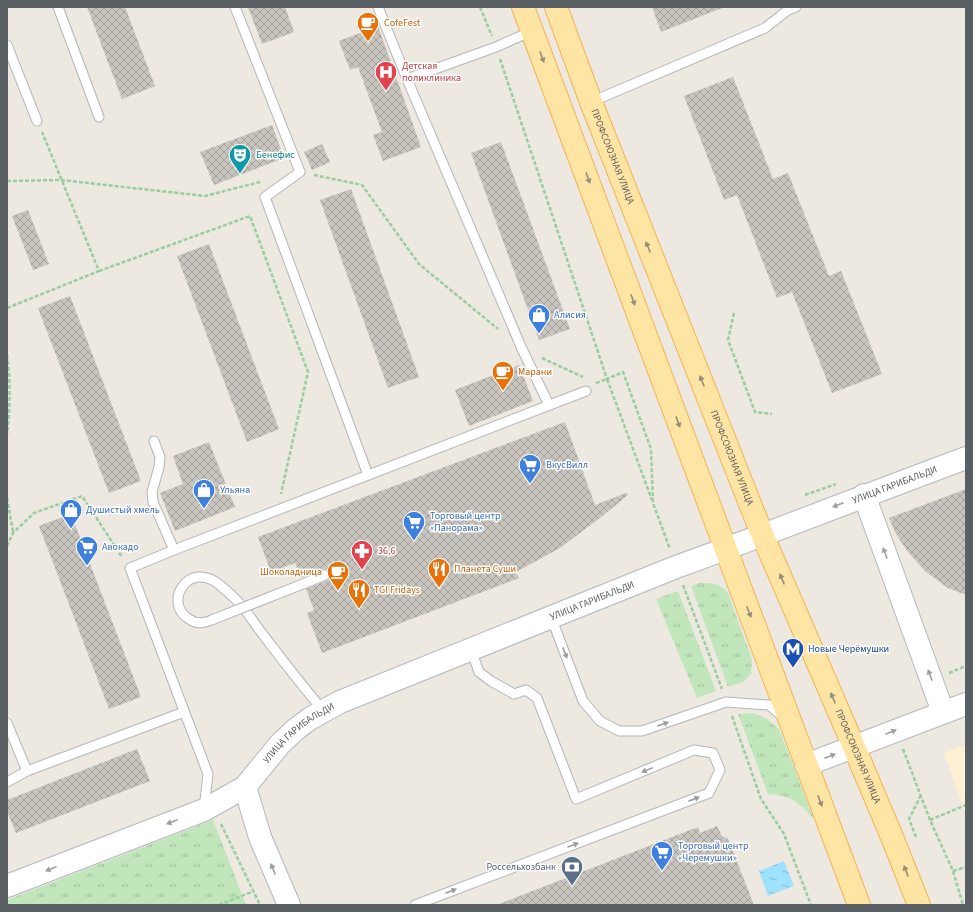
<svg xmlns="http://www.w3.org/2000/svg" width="973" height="912" font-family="'Source Sans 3',sans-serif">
	<defs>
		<pattern id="grass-tufts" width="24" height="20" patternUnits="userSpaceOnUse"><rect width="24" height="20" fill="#c2e6bc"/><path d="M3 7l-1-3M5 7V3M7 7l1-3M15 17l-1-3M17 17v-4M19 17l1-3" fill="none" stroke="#a1be9c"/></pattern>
		<pattern id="water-ripples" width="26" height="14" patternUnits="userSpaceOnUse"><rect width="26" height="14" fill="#9fe2ff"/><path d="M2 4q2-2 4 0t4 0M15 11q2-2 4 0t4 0" fill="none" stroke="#85bad2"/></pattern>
		<pattern id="building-cross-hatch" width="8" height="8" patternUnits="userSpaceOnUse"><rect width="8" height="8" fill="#c8c4be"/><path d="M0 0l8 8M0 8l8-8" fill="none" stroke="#a5a29e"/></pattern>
	</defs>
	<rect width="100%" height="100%" fill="#ede9e1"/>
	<!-- commercial -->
	<path fill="#fff0d4" d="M 966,745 L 966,814 L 944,753 Z"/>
	<!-- grass -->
	<g fill="url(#grass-tufts)">
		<path d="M 699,583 C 713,583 719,583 728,593 L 752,659 L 751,674 L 743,682 L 728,687 L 691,586 Z"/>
		<path d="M 678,591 L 716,691 L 697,698 L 656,599 Z"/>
		<path d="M 753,713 L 767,719 L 779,729 L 814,819 C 797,801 793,796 768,794 L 738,714 Z"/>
		<path d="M 213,820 L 246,905 L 7,905 L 7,900 Z"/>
	</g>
	<!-- water -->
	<path fill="url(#water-ripples)" d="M 784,861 L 794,886 L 768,896 L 759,871 Z"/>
	<!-- building -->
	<g fill="url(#building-cross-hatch)">
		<path d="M 87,7 L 125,7 L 155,86 L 122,99 Z"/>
		<path d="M 248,7 L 285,7 L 294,32 L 262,44 Z"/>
		<path d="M 652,7 L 721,7 L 722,8 L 661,32 Z"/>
		<path d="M 378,26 L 421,147 L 383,161 L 373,135 L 382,132 L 358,67 L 350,70 L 339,41 Z"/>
		<path d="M 733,77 L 773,179 L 788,173 L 829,276 L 841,271 L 882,374 L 832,393 L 792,292 L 777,298 L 737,195 L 724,200 L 684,96 Z"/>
		<path d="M 272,125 L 284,158 L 214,185 L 200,152 Z"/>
		<path d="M 501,142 L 570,329 L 539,340 L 471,153 Z"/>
		<path d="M 322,144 L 330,162 L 312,170 L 304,152 Z"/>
		<path d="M 351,189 L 419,377 L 388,388 L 320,200 Z"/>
		<path d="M 28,210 L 49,264 L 33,270 L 12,216 Z"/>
		<path d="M 209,244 L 279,429 L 247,442 L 177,256 Z"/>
		<path d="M 70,296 L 141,481 L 109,493 L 38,308 Z"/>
		<path d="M 519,365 L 533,401 L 469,426 L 455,390 Z"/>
		<path d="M 565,422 L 595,505 L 626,493 L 628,495 L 600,518 L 560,548 L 516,572 L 519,578 L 322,653 L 307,613 L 314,610 L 306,589 L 328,580 L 331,576 L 330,572 L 328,570 L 323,569 L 301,578 L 295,563 L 271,572 L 258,537 Z"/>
		<path d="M 209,442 L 235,507 L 175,531 L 160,493 L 183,484 L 173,456 Z"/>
		<path d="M 966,489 L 966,595 L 948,588 L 926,572 L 908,552 L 896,534 L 889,518 Z"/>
		<path d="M 71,514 L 141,697 L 109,709 L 39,526 Z"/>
		<path d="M 137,749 L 150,781 L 16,833 L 7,811 L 7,800 Z"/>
		<path d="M 717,826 L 722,836 L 728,839 L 754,905 L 499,905 L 499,904 L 698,827 L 700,833 Z"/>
	</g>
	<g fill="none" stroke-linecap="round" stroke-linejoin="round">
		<!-- lane casing -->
		<g stroke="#b2b5b9" stroke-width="11">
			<g id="lane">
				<path d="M 58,7 L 99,117"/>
				<path d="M 235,7 L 300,172 L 265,197 L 368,475"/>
				<path d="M 378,7 L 407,79 L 522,349 L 549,405"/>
				<path d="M 7,45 L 37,121"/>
				<path d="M 407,79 L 496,47 L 532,31"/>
				<path d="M 591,102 L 765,28 L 788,10 L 796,7"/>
				<path d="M 154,441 L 160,457 L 159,467 L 152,492 L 153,502 L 174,550"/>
				<path d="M 303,584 L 325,575"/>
				<path d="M 551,617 L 583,701 L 600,721 L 619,731 L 642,731 L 726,702 L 769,705 L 782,716"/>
				<path d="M 214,619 C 205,623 197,625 189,619 C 162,603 189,558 221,586 C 228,592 235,598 241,605 C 248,613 254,623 261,632 C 281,658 301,685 323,710"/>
				<path d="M 7,723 L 27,771"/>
				<path d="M 7,782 L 27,771 L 184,712"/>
				<path d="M 204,809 L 208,774 L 130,568 L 174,550 L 586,391"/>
				<path d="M 415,905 L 709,793 L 720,770 L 713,753 L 694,750 L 576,799 L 537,698 L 526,690 L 514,694 L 491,681 L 479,672 L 471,650"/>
			</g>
		</g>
		<!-- secondary casing -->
		<g stroke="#b3b8bc" stroke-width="24">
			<g id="secondary">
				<path d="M 864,495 L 943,712"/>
				<path d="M 806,765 L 966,704"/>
				<path d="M 245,787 L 260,837 L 289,905"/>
				<path id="s1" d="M 7,886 L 204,810 L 245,787 L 280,744 L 296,729 L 311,718 L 340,702 L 676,567 C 773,532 869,494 966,458"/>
			</g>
		</g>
		<!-- primary casing -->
		<g stroke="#f6b351" stroke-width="24">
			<g id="primary">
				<path d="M 523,7 L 859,905"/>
				<path id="s2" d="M 556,7 L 591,102 L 762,534 L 854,747 L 892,837 L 919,905"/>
			</g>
		</g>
		<!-- path -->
		<g stroke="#98cd9f" stroke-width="2.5" stroke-dasharray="4 2" stroke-linecap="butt">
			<path d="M 480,7 L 492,36"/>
			<path d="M 500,59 L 607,379 L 623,372 L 651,449 L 653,503 L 670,549"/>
			<path d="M 314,175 L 362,185 L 419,264 L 498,329"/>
			<path d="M 7,181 L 61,180 L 205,196 L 260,182"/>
			<path d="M 99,271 L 250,216 L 308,372 L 281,494"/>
			<path d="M 7,308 L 99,271 L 42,132"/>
			<path d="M 734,313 L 728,340 L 755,412 L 772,414"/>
			<path d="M 7,355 C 11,381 10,409 7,435"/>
			<path d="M 542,358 L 583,377"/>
			<path d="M 596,383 L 607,379 L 652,500"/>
			<path d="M 805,495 L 836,484"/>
			<path d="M 7,498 L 13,532"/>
			<path d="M 7,546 L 13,533 L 34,513 L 82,496 L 122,557"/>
			<path d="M 683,585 L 722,689"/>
			<path d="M 949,673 L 966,666"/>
			<path d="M 732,716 L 761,799 L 784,834 L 811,905"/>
			<path d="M 903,749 L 930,820 L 953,871 L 963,905"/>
			<path d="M 930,820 L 966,805"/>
			<path d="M 221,824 L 260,905"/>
			<path d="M 916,837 L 909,819 L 921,795"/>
			<path d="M 953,871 L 966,867"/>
			<path d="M 219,905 L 254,891"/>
		</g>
		<!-- lane -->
		<use href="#lane" stroke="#fff" stroke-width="9"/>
		<!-- secondary -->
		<use href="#secondary" stroke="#fff" stroke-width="22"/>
		<!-- primary -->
		<use href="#primary" stroke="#ffe5a4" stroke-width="22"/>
		<!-- lane-bridge casing -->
		<g stroke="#b2b5b9" stroke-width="11" stroke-linecap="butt">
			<path id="lane-bridge" d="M 214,619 L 303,584"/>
		</g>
		<!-- lane-bridge -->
		<use href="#lane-bridge" stroke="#fff" stroke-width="9"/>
	</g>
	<!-- one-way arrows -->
	<defs><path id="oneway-solid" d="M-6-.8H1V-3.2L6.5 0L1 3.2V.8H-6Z"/></defs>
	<g fill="#948e7a">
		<use href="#oneway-solid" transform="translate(542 57) rotate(70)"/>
		<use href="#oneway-solid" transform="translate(588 178) rotate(70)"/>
		<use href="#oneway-solid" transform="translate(648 247) rotate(-112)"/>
		<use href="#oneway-solid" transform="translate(633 300) rotate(70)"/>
		<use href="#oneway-solid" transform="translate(702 381) rotate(-112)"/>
		<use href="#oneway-solid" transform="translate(678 422) rotate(70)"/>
		<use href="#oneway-solid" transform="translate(782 579) rotate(-113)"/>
		<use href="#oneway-solid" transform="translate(749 612) rotate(69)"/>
		<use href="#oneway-solid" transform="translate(833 698) rotate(-113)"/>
		<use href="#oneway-solid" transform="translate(820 801) rotate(69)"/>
		<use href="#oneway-solid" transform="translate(906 871) rotate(-111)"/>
	</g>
	<g fill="#9c9fa1">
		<use href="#oneway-solid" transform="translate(838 505) rotate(159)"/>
		<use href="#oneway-solid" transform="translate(885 553) rotate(-110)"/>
		<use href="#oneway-solid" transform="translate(565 653) rotate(69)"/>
		<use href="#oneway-solid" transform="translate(930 675) rotate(-110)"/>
		<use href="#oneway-solid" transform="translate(663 724) rotate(-19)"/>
		<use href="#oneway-solid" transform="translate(891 732) rotate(-22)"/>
		<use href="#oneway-solid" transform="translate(830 756) rotate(-21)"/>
		<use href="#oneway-solid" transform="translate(647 770) rotate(158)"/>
		<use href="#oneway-solid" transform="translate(694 799) rotate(-21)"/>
		<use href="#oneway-solid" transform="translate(172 822) rotate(159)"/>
		<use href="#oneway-solid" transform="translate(573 845) rotate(-21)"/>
		<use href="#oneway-solid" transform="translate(51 869) rotate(159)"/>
		<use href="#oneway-solid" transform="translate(273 869) rotate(-113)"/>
		<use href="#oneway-solid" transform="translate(451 891) rotate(-21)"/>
	</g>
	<!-- icons -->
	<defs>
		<g id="cafe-pin" transform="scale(1.15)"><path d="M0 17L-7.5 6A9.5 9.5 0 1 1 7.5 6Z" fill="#e8710a" stroke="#fff"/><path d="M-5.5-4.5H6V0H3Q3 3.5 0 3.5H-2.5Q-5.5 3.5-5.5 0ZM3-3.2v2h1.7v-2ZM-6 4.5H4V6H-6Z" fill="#fff"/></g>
		<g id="hospital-pin" transform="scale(1.15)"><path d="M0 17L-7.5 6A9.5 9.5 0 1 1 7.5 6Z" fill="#e0444e" stroke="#fff"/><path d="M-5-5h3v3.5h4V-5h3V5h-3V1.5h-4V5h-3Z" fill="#fff"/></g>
		<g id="theatre-pin" transform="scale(1.15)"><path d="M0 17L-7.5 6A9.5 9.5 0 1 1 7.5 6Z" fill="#0f9aa8" stroke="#fff"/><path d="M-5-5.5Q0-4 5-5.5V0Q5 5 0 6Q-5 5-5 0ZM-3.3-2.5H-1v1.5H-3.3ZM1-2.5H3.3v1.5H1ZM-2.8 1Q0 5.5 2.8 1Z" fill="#fff"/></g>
		<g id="shop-pin" transform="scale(1.15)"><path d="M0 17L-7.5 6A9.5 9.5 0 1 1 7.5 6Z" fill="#3f7fe0" stroke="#fff"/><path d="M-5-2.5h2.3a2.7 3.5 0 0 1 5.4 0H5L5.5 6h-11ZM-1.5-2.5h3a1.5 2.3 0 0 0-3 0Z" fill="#fff"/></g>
		<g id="supermarket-pin" transform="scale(1.15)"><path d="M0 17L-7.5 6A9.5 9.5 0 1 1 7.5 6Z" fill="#3f7fe0" stroke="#fff"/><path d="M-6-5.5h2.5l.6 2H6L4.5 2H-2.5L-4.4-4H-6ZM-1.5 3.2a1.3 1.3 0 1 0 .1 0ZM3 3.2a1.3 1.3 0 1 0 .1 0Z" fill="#fff"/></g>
		<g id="pharmacy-pin" transform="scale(1.15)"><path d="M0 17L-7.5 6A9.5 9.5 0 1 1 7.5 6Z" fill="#e0444e" stroke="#fff"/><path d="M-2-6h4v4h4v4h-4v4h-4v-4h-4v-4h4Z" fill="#fff"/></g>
		<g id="restaurant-pin" transform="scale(1.15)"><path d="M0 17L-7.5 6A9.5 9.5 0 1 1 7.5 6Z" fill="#e8710a" stroke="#fff"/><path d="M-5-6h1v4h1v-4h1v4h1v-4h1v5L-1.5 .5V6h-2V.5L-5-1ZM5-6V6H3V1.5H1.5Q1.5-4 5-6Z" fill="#fff"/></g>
		<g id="metro-pin" transform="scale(1.15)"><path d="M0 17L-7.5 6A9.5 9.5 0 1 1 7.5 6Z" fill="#1a4fb4" stroke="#fff"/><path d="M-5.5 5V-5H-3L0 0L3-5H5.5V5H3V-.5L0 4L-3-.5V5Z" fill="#fff"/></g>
		<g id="bank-pin" transform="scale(1.15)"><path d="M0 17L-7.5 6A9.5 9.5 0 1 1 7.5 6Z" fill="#5c6f8a" stroke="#fff"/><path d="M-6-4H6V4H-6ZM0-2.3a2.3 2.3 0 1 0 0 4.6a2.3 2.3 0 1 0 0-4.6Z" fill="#fff"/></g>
	</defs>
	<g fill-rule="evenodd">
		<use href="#cafe-pin" x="368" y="23"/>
		<use href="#hospital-pin" x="386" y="72"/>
		<use href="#theatre-pin" x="240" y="155"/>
		<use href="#shop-pin" x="539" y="315"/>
		<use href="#cafe-pin" x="503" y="372"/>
		<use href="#supermarket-pin" x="530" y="465"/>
		<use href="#shop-pin" x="204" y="490"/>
		<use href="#shop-pin" x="71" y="510"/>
		<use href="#supermarket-pin" x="414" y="522"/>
		<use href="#supermarket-pin" x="87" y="547"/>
		<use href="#pharmacy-pin" x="362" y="551"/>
		<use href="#restaurant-pin" x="439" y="569"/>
		<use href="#cafe-pin" x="338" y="572"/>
		<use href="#restaurant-pin" x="359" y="590"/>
		<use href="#metro-pin" x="793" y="649"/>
		<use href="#supermarket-pin" x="662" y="852"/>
		<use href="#bank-pin" x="572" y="867"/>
	</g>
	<g text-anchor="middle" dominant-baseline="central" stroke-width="3" stroke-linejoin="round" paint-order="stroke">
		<!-- food labels -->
		<g font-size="10" fill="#c56008" stroke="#fff" text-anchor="start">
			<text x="384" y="23">CofeFest</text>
			<text x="518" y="372">Марани</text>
			<text x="454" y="569">Планета Суши</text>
			<text x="322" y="572" text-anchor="end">Шоколадница</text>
			<text x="374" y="590">TGI Fridays</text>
		</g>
		<!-- health labels -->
		<g font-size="10" fill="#be3a42" stroke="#fff" text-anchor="start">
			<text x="402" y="66">Детская<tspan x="402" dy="12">поликлиника</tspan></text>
			<text x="378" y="551">36,6</text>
		</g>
		<!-- culture labels -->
		<g font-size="10" fill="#0d838f" stroke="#fff" text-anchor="start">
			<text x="256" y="155">Бенефис</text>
		</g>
		<!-- street labels -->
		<g font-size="10" fill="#5a5f63" stroke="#fff">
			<text stroke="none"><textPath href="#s2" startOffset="160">ПРОФСОЮЗНАЯ УЛИЦА</textPath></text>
			<text stroke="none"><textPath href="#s2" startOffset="484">ПРОФСОЮЗНАЯ УЛИЦА</textPath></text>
			<text stroke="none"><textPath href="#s1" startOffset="983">УЛИЦА ГАРИБАЛЬДИ</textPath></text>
			<text stroke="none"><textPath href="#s1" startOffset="659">УЛИЦА ГАРИБАЛЬДИ</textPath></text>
			<text stroke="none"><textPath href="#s1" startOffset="335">УЛИЦА ГАРИБАЛЬДИ</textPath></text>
			<text stroke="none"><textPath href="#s2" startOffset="808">ПРОФСОЮЗНАЯ УЛИЦА</textPath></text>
		</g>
		<!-- shop labels -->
		<g font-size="10" fill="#366cbe" stroke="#fff" text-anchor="start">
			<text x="554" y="315">Алисия</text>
			<text x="546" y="465">ВкусВилл</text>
			<text x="220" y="490">Ульяна</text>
			<text x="86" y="510">Душистый хмель</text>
			<text x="430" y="516">Торговый центр<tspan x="430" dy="12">«Панорама»</tspan></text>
			<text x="102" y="547">Авокадо</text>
			<text x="678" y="846">Торговый центр<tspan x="678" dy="12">«Черемушки»</tspan></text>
		</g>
		<!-- transit labels -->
		<g font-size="10" fill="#164399" stroke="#fff" text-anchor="start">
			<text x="808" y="649">Новые Черёмушки</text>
		</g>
		<!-- service labels -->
		<g font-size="10" fill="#4e5e75" stroke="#fff" text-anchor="end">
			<text x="556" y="867">Россельхозбанк</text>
		</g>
	</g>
	<!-- border -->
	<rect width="973" height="912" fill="none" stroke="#5a5f63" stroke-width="16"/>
</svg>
